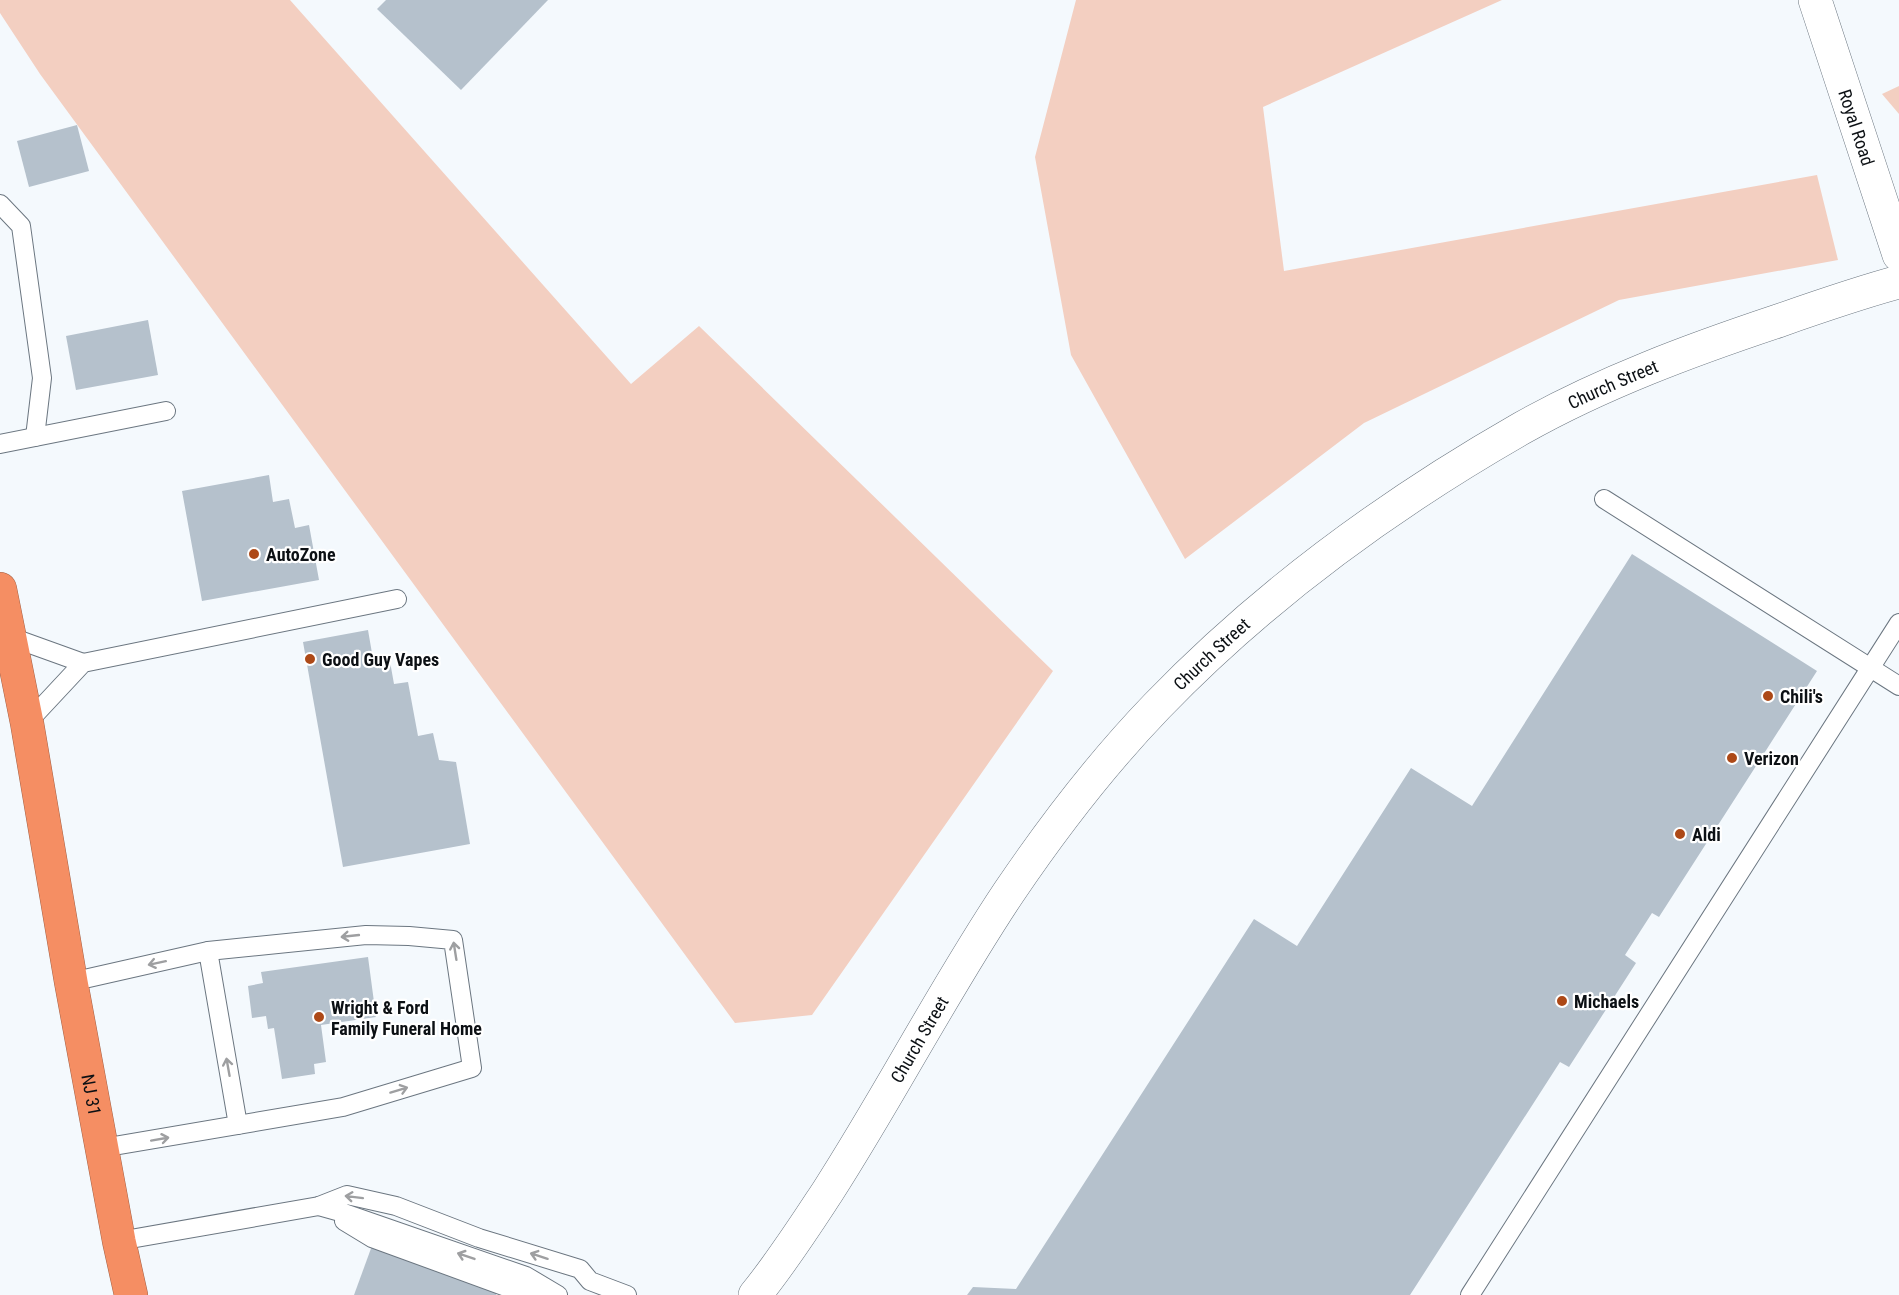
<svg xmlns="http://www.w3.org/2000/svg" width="1899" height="1295" font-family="'Roboto Condensed',sans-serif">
	<rect width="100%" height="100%" fill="#f4f9fd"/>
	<!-- green -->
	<g fill="#f3cfc1">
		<path d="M 0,0 L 290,0 L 631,384 L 699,326 L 1053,671 L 812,1015 L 735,1023 L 40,74 L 0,13 Z"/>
		<path d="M 1076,0 L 1502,0 L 1263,107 L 1284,271 L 1817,175 L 1838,260 L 1619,300 L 1364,423 L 1185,559 L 1071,355 L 1035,157 Z"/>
		<path d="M 1899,86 L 1899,114 L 1882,94 Z"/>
	</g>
	<!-- building -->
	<g fill="#b5c1cc">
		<path d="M 386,0 L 548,0 L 461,90 L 377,9 Z"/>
		<path d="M 77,125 L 89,171 L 29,187 L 17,141 Z"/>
		<path d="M 148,320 L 158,375 L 76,390 L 66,336 Z"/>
		<path d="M 269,475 L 273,502 L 289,499 L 295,528 L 309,525 L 319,580 L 202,601 L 182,491 Z"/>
		<path d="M 1632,554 L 1817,671 L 1659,917 L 1652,913 L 1625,955 L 1636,963 L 1569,1067 L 1560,1062 L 1410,1295 L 967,1295 L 973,1287 L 1016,1289 L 1254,919 L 1297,946 L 1411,768 L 1472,806 Z"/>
		<path d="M 368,630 L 373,659 L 389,656 L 394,684 L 408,682 L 418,736 L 433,733 L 439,760 L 456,762 L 470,844 L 343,867 L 303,642 Z"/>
		<path d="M 368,957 L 376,1017 L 321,1025 L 326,1062 L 314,1064 L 315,1074 L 282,1079 L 274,1028 L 268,1029 L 266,1016 L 252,1018 L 248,986 L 263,983 L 261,972 Z"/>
		<path d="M 373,1243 L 499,1288 L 496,1295 L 354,1295 Z"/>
	</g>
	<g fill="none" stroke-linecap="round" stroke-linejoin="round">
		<!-- lane casing -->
		<g stroke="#6b7680" stroke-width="20">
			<g id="lane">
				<path d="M 0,204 L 21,226 L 42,378 L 35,437"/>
				<path d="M 0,444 L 166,411"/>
				<path d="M 1604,499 L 1899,686"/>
				<path d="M 8,636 L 83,663"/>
				<path d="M 27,723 L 83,663 L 397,599"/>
				<path d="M 208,951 L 238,1125"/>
				<path d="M 71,982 L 208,951 L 366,935 L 409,936 L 453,940 L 472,1068 L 343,1107 L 102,1148"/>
				<path d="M 319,1206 L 344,1213 L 526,1276 L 558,1295"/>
				<path d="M 344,1221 L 372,1238 L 517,1291 L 542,1295"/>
				<path d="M 119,1241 L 319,1206 L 347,1195 L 396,1206 L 479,1238 L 580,1269 L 590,1281 L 627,1295"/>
				<path d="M 1470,1295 L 1899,623"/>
			</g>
		</g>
		<!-- street casing -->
		<g stroke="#6b7680" stroke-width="34">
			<g id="street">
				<path id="s1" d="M 1815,0 L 1899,255"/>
			</g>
		</g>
		<!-- secondary casing -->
		<g stroke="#6b7680" stroke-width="34">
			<g id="secondary">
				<path id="s2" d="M 755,1295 C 782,1262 805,1226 828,1191 C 891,1093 944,989 1009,892 C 1053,827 1102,763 1157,706 C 1263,596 1389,504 1522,428 C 1602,383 1691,350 1778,321 C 1818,307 1858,293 1899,282"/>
			</g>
		</g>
		<!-- highway casing -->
		<g stroke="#a36247" stroke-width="34">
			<g id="highway">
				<path id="s3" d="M 0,589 L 27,723 L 71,982 L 119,1241 L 131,1295"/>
			</g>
		</g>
		<!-- lane -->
		<use href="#lane" stroke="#fff" stroke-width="18"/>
		<!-- street -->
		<use href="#street" stroke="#fff" stroke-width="33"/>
		<!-- secondary -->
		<use href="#secondary" stroke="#fff" stroke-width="33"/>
		<!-- highway -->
		<use href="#highway" stroke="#f58e63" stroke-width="33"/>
	</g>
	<!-- one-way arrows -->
	<defs><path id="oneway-shaft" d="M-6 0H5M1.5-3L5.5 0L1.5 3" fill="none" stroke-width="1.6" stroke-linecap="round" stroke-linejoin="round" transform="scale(1.5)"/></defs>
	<g stroke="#9e9fa1">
		<use href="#oneway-shaft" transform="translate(350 936) rotate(174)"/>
		<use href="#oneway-shaft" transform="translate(455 951) rotate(-99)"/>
		<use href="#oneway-shaft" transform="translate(157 963) rotate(168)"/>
		<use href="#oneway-shaft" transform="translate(228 1067) rotate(-100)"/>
		<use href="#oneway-shaft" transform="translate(399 1090) rotate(-17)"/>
		<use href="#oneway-shaft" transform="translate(160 1139) rotate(-10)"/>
		<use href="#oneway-shaft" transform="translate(354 1197) rotate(-173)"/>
		<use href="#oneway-shaft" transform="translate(466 1256) rotate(-161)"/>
		<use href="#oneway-shaft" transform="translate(539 1256) rotate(-162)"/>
	</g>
	<!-- markers -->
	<g fill="#ad4917" stroke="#fff" stroke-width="2">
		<circle cx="254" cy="554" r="6"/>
		<circle cx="310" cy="659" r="6"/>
		<circle cx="1768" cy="696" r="6"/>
		<circle cx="1732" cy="758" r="6"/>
		<circle cx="1680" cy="834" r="6"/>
		<circle cx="1562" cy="1001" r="6"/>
		<circle cx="319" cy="1017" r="6"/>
	</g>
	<g text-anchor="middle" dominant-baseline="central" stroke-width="4.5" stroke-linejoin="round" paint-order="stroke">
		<!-- street labels -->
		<g font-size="18" fill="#0c1014" stroke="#fff">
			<text stroke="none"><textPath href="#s1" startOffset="134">Royal Road</textPath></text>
			<text stroke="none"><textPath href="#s2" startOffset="1276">Church Street</textPath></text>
			<text stroke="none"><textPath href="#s2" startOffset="790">Church Street</textPath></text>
			<text stroke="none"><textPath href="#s2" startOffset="304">Church Street</textPath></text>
			<text stroke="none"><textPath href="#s3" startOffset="514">NJ 31</textPath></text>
		</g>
		<!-- poi labels -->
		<g font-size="18" font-weight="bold" fill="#0c1014" stroke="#fff" text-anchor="start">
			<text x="266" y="554">AutoZone</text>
			<text x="322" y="659">Good Guy Vapes</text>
			<text x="1780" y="696">Chili's</text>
			<text x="1744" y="758">Verizon</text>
			<text x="1692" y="834">Aldi</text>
			<text x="1574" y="1001">Michaels</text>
			<text x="331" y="1007">Wright &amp; Ford<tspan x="331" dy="21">Family Funeral Home</tspan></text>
		</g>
	</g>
</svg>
